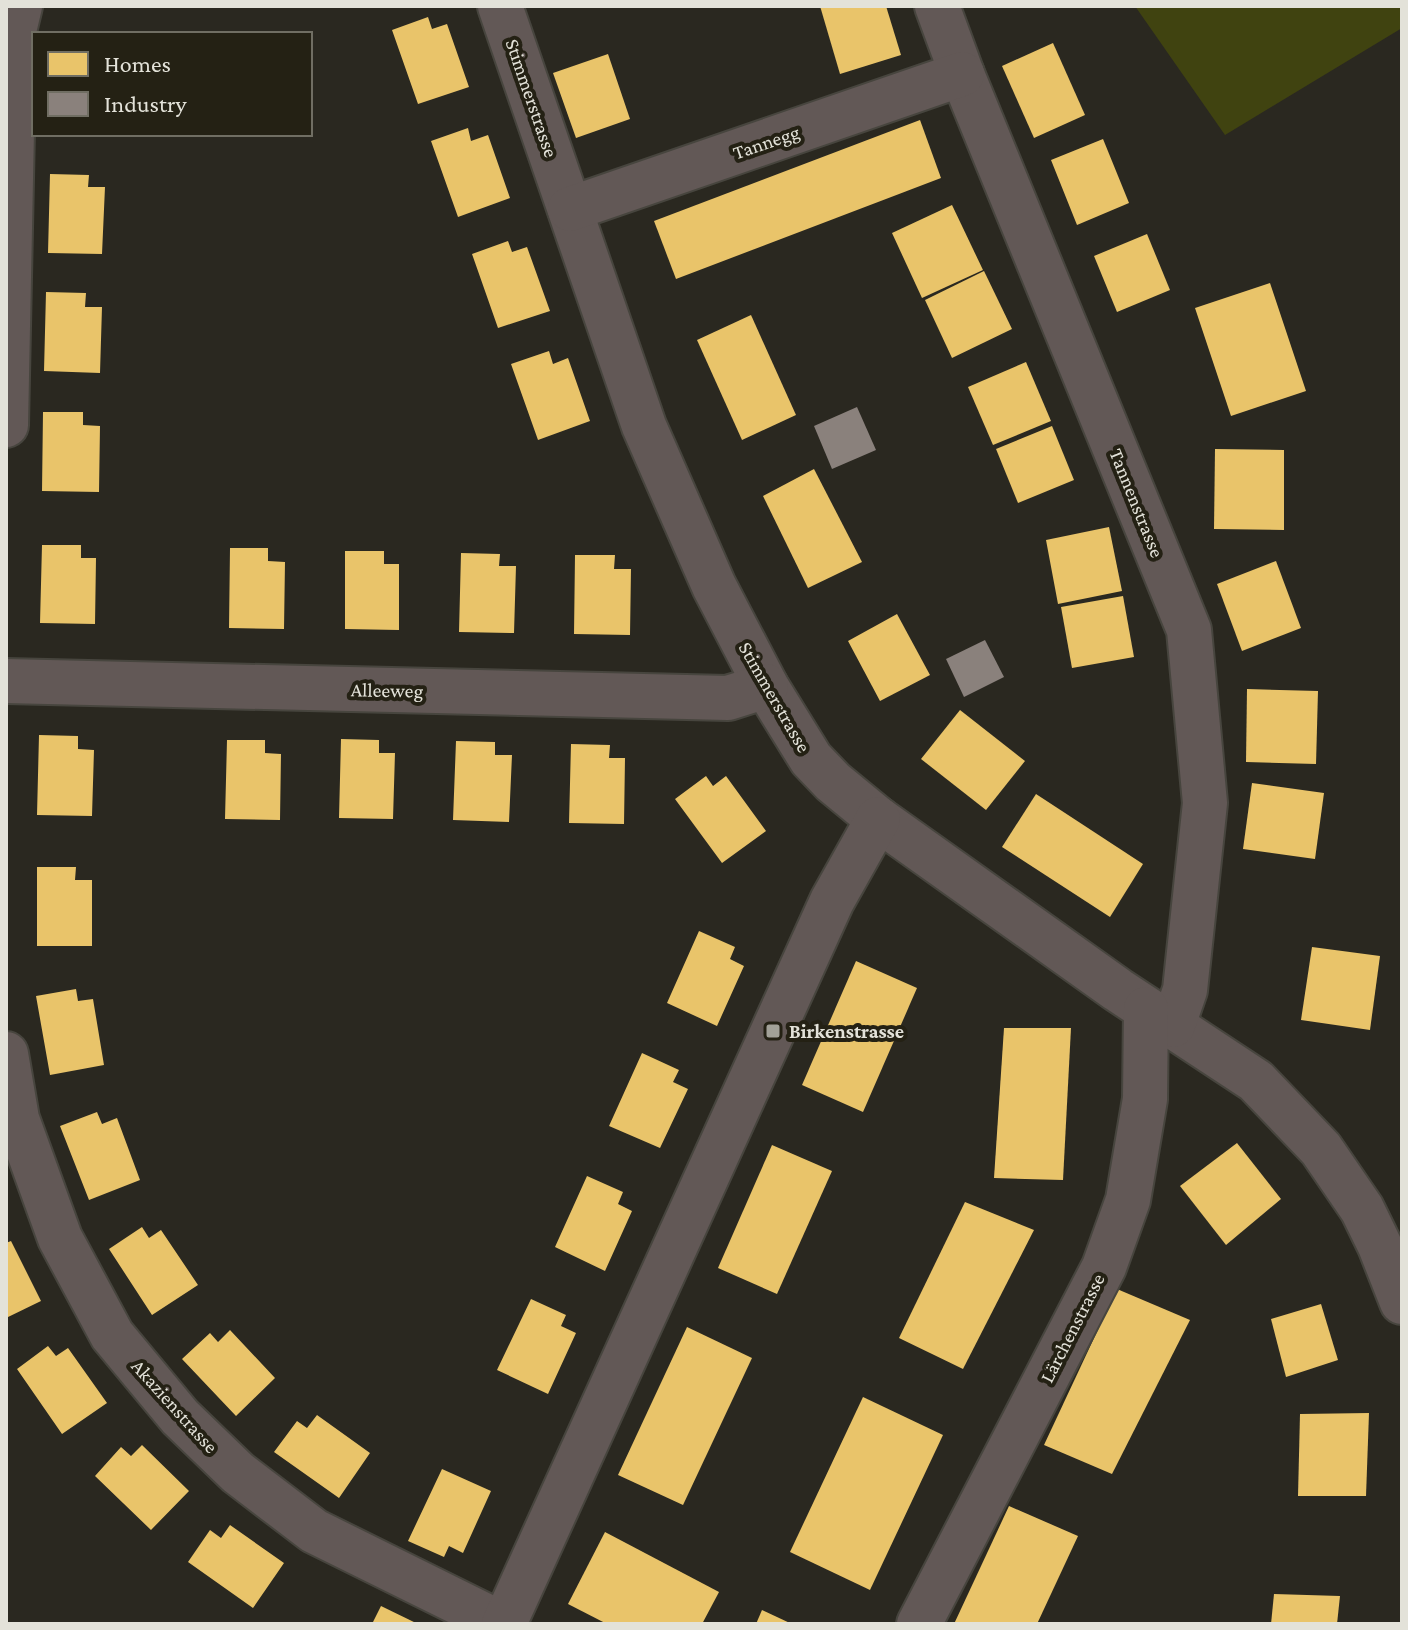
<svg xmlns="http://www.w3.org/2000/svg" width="1408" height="1630" font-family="'Crimson Pro',serif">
	<rect width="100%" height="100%" fill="#2a2820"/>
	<!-- green -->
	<path fill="#404310" d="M 1135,6 L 1402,6 L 1402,28 L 1225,135 Z"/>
	<!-- homes -->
	<g fill="#e9c46a">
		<path d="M 820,6 L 886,6 L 901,55 L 840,74 Z"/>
		<path d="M 428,17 L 432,29 L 447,24 L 469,87 L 418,104 L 392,30 Z"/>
		<path d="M 1053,43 L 1085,115 L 1034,138 L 1002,66 Z"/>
		<path d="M 608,54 L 630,119 L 576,138 L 553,73 Z"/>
		<path d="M 920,120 L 941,178 L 676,279 L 654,221 Z"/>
		<path d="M 468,128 L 471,141 L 488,135 L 510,198 L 458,217 L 431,141 Z"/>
		<path d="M 1103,139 L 1129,203 L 1077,225 L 1051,160 Z"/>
		<path d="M 50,174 L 89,175 L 88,187 L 105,187 L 102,254 L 48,253 Z"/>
		<path d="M 952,205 L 983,270 L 922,298 L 892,233 Z"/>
		<path d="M 1147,234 L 1170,290 L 1117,312 L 1094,256 Z"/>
		<path d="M 508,241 L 512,252 L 527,247 L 550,311 L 498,328 L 472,254 Z"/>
		<path d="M 984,271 L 1012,329 L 952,358 L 925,300 Z"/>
		<path d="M 1270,283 L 1306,391 L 1231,416 L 1195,308 Z"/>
		<path d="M 46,292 L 86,293 L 85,307 L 102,307 L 100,373 L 44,371 Z"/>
		<path d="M 751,315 L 796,415 L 742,440 L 697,340 Z"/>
		<path d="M 549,351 L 553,364 L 568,358 L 590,421 L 538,440 L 511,364 Z"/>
		<path d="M 1026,362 L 1051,421 L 993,445 L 968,387 Z"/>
		<path d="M 43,412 L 83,412 L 83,425 L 100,426 L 99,492 L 42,491 Z"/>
		<path d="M 1052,426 L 1074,480 L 1018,503 L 996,449 Z"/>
		<path d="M 1215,449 L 1284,450 L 1284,530 L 1214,529 Z"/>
		<path d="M 814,469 L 862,562 L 808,588 L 763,496 Z"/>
		<path d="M 1109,527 L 1122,591 L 1058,604 L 1046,540 Z"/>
		<path d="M 42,545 L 81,545 L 81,558 L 96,558 L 95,624 L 40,623 Z"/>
		<path d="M 230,548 L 268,548 L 268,561 L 285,562 L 284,629 L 229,628 Z"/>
		<path d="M 345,551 L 384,551 L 384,564 L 399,564 L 399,630 L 345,629 Z"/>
		<path d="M 461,553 L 500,554 L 499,566 L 516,566 L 514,633 L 459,632 Z"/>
		<path d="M 575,555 L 615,555 L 614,569 L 631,569 L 630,635 L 574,634 Z"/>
		<path d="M 1276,561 L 1301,628 L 1242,651 L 1217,584 Z"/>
		<path d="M 1123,596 L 1134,657 L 1072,668 L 1061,607 Z"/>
		<path d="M 897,614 L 930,675 L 880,701 L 848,641 Z"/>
		<path d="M 1247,689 L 1318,691 L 1316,764 L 1246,762 Z"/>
		<path d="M 960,710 L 1025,761 L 986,810 L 921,759 Z"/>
		<path d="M 39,735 L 78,736 L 78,749 L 94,750 L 92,816 L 37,815 Z"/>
		<path d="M 341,739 L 379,740 L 379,753 L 395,753 L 393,819 L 339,818 Z"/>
		<path d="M 227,740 L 265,740 L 265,753 L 281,754 L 280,820 L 225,819 Z"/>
		<path d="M 456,741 L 495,742 L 495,755 L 512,755 L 509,822 L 453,820 Z"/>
		<path d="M 571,744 L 610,745 L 609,758 L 625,758 L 624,824 L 569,823 Z"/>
		<path d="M 706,776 L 713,786 L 726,776 L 766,831 L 722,863 L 675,799 Z"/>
		<path d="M 1252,783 L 1324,793 L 1315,859 L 1243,849 Z"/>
		<path d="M 1036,794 L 1143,864 L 1110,917 L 1002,847 Z"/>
		<path d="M 37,867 L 76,867 L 75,880 L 92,880 L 92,946 L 37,946 Z"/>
		<path d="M 699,931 L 735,947 L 730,959 L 744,966 L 717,1026 L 667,1003 Z"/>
		<path d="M 1312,947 L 1380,956 L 1370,1030 L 1301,1020 Z"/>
		<path d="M 856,961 L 917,988 L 863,1112 L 802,1085 Z"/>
		<path d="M 76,989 L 78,1001 L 93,999 L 104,1065 L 50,1075 L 36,996 Z"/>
		<path d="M 1004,1028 L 1071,1028 L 1063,1180 L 994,1178 Z"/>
		<path d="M 642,1053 L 679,1070 L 673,1082 L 688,1089 L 660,1148 L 609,1126 Z"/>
		<path d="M 97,1112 L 102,1124 L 117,1118 L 140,1180 L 89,1200 L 60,1126 Z"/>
		<path d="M 1237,1143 L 1281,1199 L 1226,1245 L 1180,1186 Z"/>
		<path d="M 772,1145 L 832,1171 L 777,1294 L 718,1268 Z"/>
		<path d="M 587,1176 L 623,1192 L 618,1204 L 632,1211 L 605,1271 L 555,1247 Z"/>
		<path d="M 965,1202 L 1034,1230 L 963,1369 L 899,1338 Z"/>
		<path d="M 142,1227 L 149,1238 L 161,1230 L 198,1285 L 152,1315 L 109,1249 Z"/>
		<path d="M 11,1241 L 41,1301 L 6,1318 L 6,1243 Z"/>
		<path d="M 1117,1289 L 1190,1320 L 1112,1474 L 1044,1445 Z"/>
		<path d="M 531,1299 L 566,1315 L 561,1326 L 576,1333 L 548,1394 L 497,1370 Z"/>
		<path d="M 1321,1304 L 1338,1360 L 1286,1377 L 1271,1319 Z"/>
		<path d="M 687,1327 L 752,1358 L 683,1505 L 618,1475 Z"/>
		<path d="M 230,1330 L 275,1378 L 236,1416 L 182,1359 L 210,1333 L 218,1342 Z"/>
		<path d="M 48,1346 L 56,1356 L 68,1348 L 107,1403 L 62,1434 L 17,1369 Z"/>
		<path d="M 863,1397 L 943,1435 L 870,1590 L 790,1552 Z"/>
		<path d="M 1369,1413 L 1366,1496 L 1298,1496 L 1300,1414 Z"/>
		<path d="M 317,1415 L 370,1453 L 339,1498 L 274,1452 L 297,1421 L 307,1428 Z"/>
		<path d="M 142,1445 L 189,1491 L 151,1530 L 95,1476 L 121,1447 L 131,1456 Z"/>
		<path d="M 442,1469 L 491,1491 L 463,1553 L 449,1546 L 444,1557 L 408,1541 Z"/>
		<path d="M 1009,1506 L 1078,1536 L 1037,1624 L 954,1624 Z"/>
		<path d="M 230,1525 L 284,1563 L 253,1608 L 188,1562 L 210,1530 L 221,1538 Z"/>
		<path d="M 605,1532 L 719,1592 L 702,1624 L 607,1624 L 568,1604 Z"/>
		<path d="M 1274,1594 L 1340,1596 L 1337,1624 L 1271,1624 Z"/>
		<path d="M 381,1606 L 418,1624 L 372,1624 Z"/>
		<path d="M 762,1610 L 792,1624 L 756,1624 Z"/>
	</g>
	<!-- industry -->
	<g fill="#8a817c">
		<path d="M 857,407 L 876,450 L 832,469 L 814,426 Z"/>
		<path d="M 985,640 L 1004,677 L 964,697 L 946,659 Z"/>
	</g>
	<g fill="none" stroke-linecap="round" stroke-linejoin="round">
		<!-- minor casing -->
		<g stroke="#47453e" stroke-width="48">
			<g id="minor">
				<path d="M 500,6 L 644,426 L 714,586 L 766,686 L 811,759 L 833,782 L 878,819 L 1118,990 L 1256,1081 L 1321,1149 L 1362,1209 L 1380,1246 L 1402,1302"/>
				<path d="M 937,6 L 962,74 L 1189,630 L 1205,803 L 1185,990 L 1173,1025"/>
				<path d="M 570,209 L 962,74"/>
				<path d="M 6,425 L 14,31 L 20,6"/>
				<path d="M 6,681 L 728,698 L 766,686"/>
				<path d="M 6,1054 L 17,1119 L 60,1238 L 112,1335 L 180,1417 L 238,1473 L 314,1531 L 502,1624"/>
				<path d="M 504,1624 L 832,901 L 878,819"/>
				<path d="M 919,1624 L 1104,1267 L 1128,1200 L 1145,1099 L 1146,1009"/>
			</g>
		</g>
		<!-- minor -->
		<use href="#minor" stroke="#625856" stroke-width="44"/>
	</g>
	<!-- markers -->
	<rect fill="#a2a198" stroke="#242114" stroke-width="3" x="765" y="1023" width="16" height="16" rx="4"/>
	<g text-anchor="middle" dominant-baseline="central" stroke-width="8" stroke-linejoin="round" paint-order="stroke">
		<!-- street labels -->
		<g font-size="20" fill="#e3e2d9" stroke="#242114">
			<text transform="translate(532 98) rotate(71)">Stimmerstrasse</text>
			<text transform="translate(766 142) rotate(-19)">Tannegg</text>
			<text transform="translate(1137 503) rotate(68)">Tannenstrasse</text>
			<text transform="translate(387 690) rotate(1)">Alleeweg</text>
			<text transform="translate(775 697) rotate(60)">Stimmerstrasse</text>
			<text transform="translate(1072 1328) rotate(-63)">Lärchenstrasse</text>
			<text transform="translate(175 1406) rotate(48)">Akazienstrasse</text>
		</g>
		<!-- poi labels -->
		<g font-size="20" font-weight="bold" fill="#e3e2d9" stroke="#242114" text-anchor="start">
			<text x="789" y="1031">Birkenstrasse</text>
		</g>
	</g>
	<!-- border -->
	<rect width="1408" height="1630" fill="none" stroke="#e3e2d9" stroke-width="16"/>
	<!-- legend -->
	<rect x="32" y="32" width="280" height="104" fill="#242114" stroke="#706e63" stroke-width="2"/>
	<rect x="48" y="52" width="40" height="24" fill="#e9c46a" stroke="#706e63" stroke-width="2"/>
	<text x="104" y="72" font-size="24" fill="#e3e2d9">Homes</text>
	<rect x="48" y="92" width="40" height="24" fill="#8a817c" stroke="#706e63" stroke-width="2"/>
	<text x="104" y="112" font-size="24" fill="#e3e2d9">Industry</text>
</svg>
